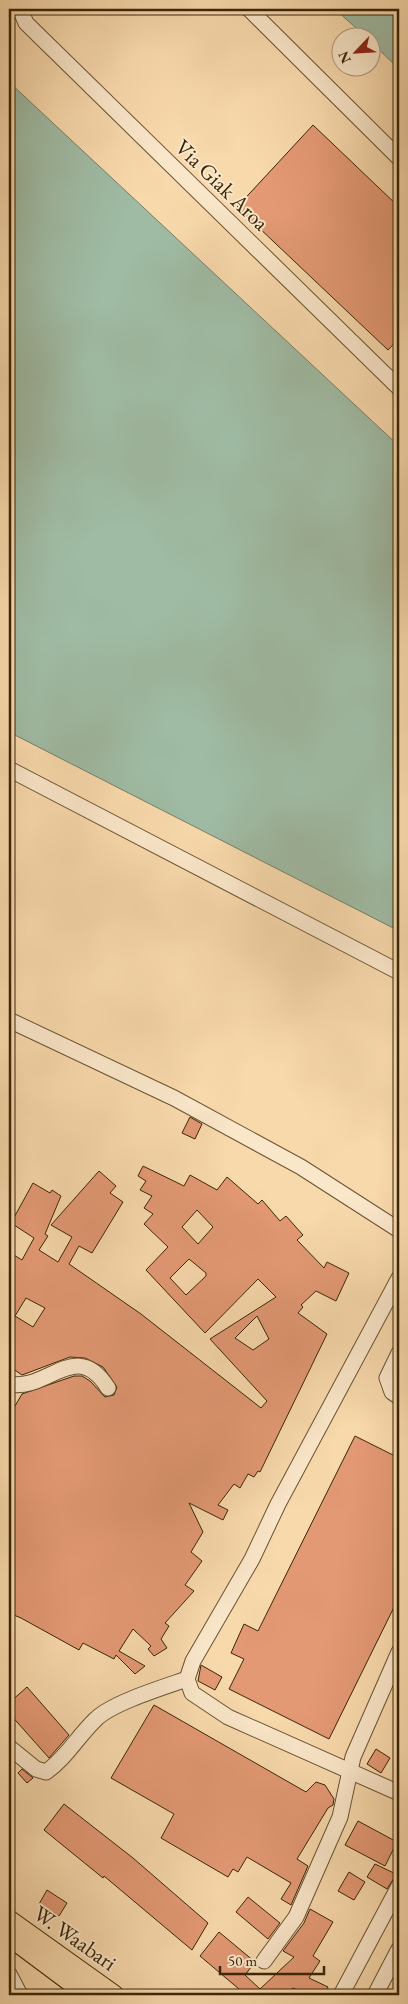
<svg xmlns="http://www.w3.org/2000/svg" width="408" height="2004" font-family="'EB Garamond',serif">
	<rect width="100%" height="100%" fill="#f8d9ac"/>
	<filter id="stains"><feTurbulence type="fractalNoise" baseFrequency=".004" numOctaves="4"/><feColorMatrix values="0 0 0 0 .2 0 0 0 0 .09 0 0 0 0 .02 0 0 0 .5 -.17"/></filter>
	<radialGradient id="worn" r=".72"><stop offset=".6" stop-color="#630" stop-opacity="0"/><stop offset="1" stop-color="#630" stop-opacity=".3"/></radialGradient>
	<!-- water -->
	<g fill="#9fbba4" stroke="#767f66">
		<path d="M 335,9 L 399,9 L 399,69 L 371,42 L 370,38 L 366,37 Z"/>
		<path d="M 9,82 L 399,446 L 399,931 L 9,732 Z"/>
	</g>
	<!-- building -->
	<g fill="#e39974" stroke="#392608" fill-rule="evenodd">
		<path d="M 313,125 L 399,207 L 399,338 L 388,350 L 237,207 Z"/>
		<path d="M 190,1117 L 202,1124 L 195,1139 L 182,1133 Z"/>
		<path d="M 143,1166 L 184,1186 L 190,1175 L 217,1190 L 227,1177 L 258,1204 L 262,1200 L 280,1221 L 286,1216 L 303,1235 L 297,1240 L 324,1268 L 327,1262 L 349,1273 L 336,1301 L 316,1291 L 301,1305 L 303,1307 L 298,1313 L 327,1334 L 260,1472 L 258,1471 L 254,1477 L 248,1474 L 240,1488 L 234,1484 L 218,1505 L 228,1510 L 223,1520 L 189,1503 L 203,1532 L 191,1552 L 202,1561 L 185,1585 L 194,1591 L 165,1623 L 169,1626 L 161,1639 L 167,1648 L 154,1656 L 148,1649 L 151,1646 L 133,1629 L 119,1651 L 145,1666 L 135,1674 L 116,1655 L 114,1659 L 83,1643 L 79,1650 L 21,1618 L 9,1613 L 9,1600 L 14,1588 L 11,1586 L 13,1583 L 9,1580 L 9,1402 L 15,1406 L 22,1394 L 74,1376 L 82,1376 L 90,1381 L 105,1397 L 114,1395 L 117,1387 L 103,1367 L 85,1358 L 70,1357 L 22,1375 L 9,1366 L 9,1252 L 22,1260 L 34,1238 L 11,1223 L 33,1183 L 50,1193 L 52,1190 L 61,1196 L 45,1234 L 48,1236 L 39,1250 L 58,1262 L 72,1237 L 51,1225 L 99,1171 L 116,1186 L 110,1193 L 123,1202 L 92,1253 L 79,1246 L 69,1264 L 141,1314 L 261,1408 L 267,1401 L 210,1339 L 276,1297 L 258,1279 L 205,1333 L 146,1270 L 168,1247 L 144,1224 L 153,1214 L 144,1208 L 152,1196 L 140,1190 L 146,1181 L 138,1176 ZM 197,1210 L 213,1227 L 198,1244 L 182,1227 ZM 189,1259 L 206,1273 L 206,1276 L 186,1295 L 170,1278 ZM 26,1298 L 45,1308 L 33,1327 L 15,1316 ZM 257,1316 L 269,1339 L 253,1350 L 235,1338 Z"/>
		<path d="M 355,1436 L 399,1458 L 399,1597 L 329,1739 L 229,1689 L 244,1659 L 231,1653 L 244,1624 L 258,1631 Z"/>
		<path d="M 201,1665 L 222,1677 L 215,1690 L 198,1681 Z"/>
		<path d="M 27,1687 L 69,1735 L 49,1758 L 9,1713 L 9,1703 Z"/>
		<path d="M 154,1705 L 306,1792 L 316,1782 L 325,1785 L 334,1799 L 333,1805 L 328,1808 L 297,1859 L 308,1866 L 291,1905 L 281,1899 L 291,1883 L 247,1857 L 238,1872 L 233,1869 L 228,1877 L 161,1838 L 174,1814 L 111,1778 Z"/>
		<path d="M 376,1749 L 390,1758 L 381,1773 L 367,1764 Z"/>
		<path d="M 22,1769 L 33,1778 L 27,1783 L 18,1773 Z"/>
		<path d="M 64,1804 L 133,1858 L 208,1923 L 192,1950 L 104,1876 L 103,1878 L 44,1830 Z"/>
		<path d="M 358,1821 L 397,1842 L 385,1866 L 345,1845 Z"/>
		<path d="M 375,1864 L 398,1875 L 399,1871 L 399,1877 L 394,1878 L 387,1889 L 367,1877 Z"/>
		<path d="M 349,1872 L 365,1882 L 354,1900 L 338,1891 Z"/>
		<path d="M 47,1890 L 67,1903 L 59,1916 L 39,1904 Z"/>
		<path d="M 248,1897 L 280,1923 L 268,1939 L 236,1912 Z"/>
		<path d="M 310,1909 L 333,1922 L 313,1956 L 320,1961 L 309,1978 L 328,1987 L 324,1995 L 308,1995 L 293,1988 L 285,1995 L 246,1995 L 200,1956 L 219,1932 L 255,1962 L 245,1975 L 260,1989 L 294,1957 L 283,1951 L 304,1923 Z"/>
	</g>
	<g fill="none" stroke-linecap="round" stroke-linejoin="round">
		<!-- minor casing -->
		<g stroke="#695331" stroke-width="17">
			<g id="minor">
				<path d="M 20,9 L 26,23 L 399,388"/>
				<path d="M 249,9 L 399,158"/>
				<path d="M 9,769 L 399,972"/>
				<path d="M 9,1020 L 174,1098 L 301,1167 L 399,1230"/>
				<path d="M 399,1278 L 278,1504 L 252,1559 L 193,1661 L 187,1679 L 192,1693 L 228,1717 L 399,1793"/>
				<path d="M 399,1353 L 387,1378 L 392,1392 L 399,1397"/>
				<path d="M 9,1384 C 48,1392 76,1337 108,1388"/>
				<path d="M 9,1747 L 36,1769 L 46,1772 C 66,1758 78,1736 96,1719 C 112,1703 164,1687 187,1679"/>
				<path d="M 264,1961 L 296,1917 L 340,1817 L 353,1757 L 399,1652"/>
				<path d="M 9,1974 L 20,1995"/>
				<path d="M 341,1995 L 399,1886"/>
				<path d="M 375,1995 L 399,1949"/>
			</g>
		</g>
		<!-- major casing -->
		<g stroke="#392608" stroke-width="21">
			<g id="major">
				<path d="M 9,1920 L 114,1995"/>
				<path d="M 9,1936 L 88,1995"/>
			</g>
		</g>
		<!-- minor -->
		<use href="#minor" stroke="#fae6c9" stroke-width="15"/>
		<!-- major -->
		<use href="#major" stroke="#f8d9ac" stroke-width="19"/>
	</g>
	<g text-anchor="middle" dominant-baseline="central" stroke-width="4" stroke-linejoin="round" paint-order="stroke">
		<!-- street labels -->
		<g font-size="22" fill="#392608" stroke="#fae6c9">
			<text transform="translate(222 185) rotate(44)">Via Giak Aroa</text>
			<text transform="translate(75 1938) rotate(35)">W. Waabari</text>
		</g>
	</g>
	<!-- margin -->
	<rect width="408" height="2004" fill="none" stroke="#f8d9ac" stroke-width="30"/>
	<rect x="10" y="10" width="388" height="1984" fill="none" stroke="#392608" stroke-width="2.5"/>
	<rect x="15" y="15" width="378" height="1974" fill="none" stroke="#392608"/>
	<!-- north arrow -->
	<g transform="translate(356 52) rotate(245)"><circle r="24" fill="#fae6c9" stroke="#ad997c"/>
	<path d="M0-4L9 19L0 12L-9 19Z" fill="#8f2418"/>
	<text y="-8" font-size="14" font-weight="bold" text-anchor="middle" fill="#392608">N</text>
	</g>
	<!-- scale -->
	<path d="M220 1966v8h104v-8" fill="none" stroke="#392608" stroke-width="2.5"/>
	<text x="228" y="1966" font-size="15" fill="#392608" stroke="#fae6c9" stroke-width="4" paint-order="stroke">50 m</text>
	<rect width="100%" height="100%" filter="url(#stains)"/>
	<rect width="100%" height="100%" fill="url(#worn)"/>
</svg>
